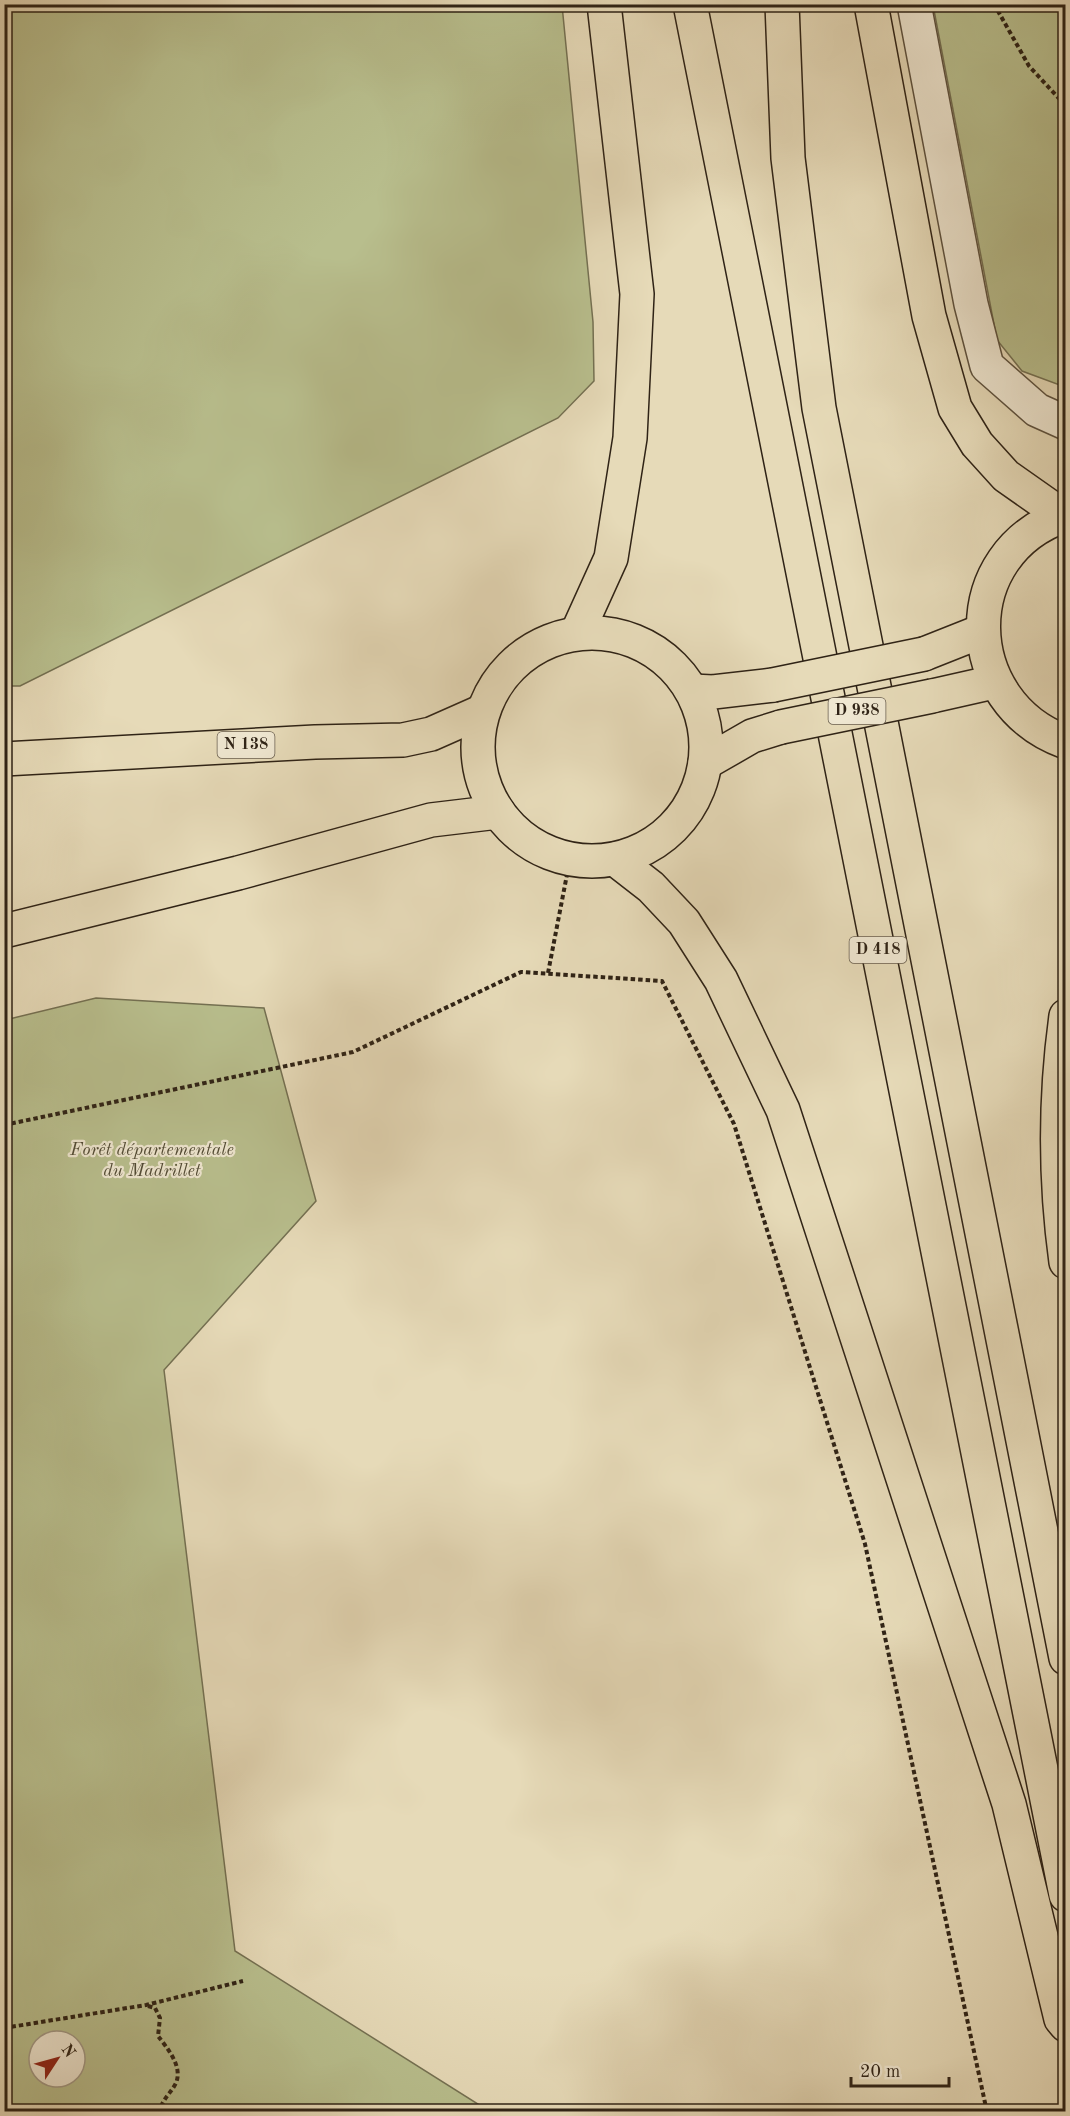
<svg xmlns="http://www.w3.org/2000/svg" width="1070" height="2116" font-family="'Old Standard TT',serif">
	<rect width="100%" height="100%" fill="#e6dab8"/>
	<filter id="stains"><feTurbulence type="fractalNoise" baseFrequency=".00333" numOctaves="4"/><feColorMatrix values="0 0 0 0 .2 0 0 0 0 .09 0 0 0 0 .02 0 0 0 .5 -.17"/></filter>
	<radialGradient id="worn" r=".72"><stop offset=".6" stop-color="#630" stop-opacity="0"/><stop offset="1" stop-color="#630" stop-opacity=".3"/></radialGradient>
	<!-- green -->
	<g fill="#b8be8d" stroke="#747052" stroke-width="1.5" fill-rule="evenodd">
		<path d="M 4,5 L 562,5 L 593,322 L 594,381 L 558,418 L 20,686 L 5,686 Z"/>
		<path d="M 933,5 L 1065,5 L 1065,387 L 1022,371 L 997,340 Z"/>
		<path d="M 96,998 L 264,1008 L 316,1201 L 164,1370 L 235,1951 L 489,2111 L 5,2111 L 5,1020 ZM 39,2041 L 75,2041 L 75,2077 L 39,2077 Z"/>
	</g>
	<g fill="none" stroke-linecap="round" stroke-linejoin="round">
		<!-- minor casing -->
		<g stroke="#5d513e" stroke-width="36">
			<path id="minor" d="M 914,4 L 971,304 L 987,366 L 1037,410 L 1066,423"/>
		</g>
		<!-- highway casing -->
		<g stroke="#2f2316" stroke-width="36">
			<g id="highway">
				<path d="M 690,4 L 1066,1895"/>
				<path d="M 782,4 L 788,158 L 819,408 L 1066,1658"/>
				<path d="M 871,4 L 929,316 L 955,408 L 977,444 L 1006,476 L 1063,516"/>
				<path d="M 1066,515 C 954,552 958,703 1066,742"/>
				<path d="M 577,633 L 611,558 L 630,438 L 637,294 L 604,4"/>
				<circle cx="592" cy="747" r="114"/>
				<path d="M 924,654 L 982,631"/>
				<path d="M 692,691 L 713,692 L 773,685"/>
				<path d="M 932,696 L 994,682"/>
				<path d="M 4,759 L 315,742 L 403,740 L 431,734 L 483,711"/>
				<path d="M 705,763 L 752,736 L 781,727"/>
				<path d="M 615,859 L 651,887 L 684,922 L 721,980 L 783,1110 L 1009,1804 L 1061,2019 L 1066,2025"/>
				<path d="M 4,931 L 238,873 L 431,820 L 498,812"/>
				<path d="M 1066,1016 C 1055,1096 1055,1182 1066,1262"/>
			</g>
		</g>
		<!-- path -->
		<g stroke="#2f2316" stroke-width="4" stroke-dasharray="4.5 3" stroke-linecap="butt">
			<path d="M 994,4 L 1029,66 L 1066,106"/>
			<path d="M 548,973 L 570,859"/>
			<path d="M 4,1125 L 353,1052 L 521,972 L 662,981 L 734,1124 L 865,1544 L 987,2112"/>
			<path d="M 148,2006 L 155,2008 L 160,2018 L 158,2036 C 167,2048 183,2066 176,2083 C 171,2093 163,2098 159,2112"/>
			<path d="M 4,2028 L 146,2005 L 243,1981"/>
		</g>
		<!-- minor -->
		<use href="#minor" stroke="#efe7d1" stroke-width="33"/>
		<!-- highway -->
		<use href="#highway" stroke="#e6dab8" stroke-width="33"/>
		<!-- highway-bridge casing -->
		<g stroke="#2f2316" stroke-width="36" stroke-linecap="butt">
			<g id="highway-bridge">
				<path d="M 773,685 L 924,654"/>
				<path d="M 781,727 L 932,696"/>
			</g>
		</g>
		<!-- highway-bridge -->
		<use href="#highway-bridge" stroke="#e6dab8" stroke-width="33"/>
	</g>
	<g text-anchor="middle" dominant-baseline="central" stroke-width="4.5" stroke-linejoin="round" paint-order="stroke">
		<!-- shield labels -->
		<g fill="#efe7d1" stroke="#695e4e" stroke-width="1.5">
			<rect x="828.5" y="698" width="57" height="26" rx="4.5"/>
			<rect x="217.5" y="732" width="57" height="26" rx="4.5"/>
			<rect x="849.5" y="937" width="57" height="26" rx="4.5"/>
		</g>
		<g font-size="16" font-weight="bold" fill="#2f2316">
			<text x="857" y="711">D 938</text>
			<text x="246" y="745">N 138</text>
			<text x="878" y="950">D 418</text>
		</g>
		<!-- park labels -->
		<g font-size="18" font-style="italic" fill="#514a34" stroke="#efe7d1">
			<text x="152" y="1150">Forêt départementale<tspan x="152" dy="21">du Madrillet</tspan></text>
		</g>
	</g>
	<!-- margin -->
	<rect width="1070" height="2116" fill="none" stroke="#e6dab8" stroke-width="24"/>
	<rect x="6" y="6" width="1058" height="2104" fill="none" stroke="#2f2316" stroke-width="3"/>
	<rect x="12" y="12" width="1046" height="2092" fill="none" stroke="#2f2316" stroke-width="1.5"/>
	<!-- north arrow -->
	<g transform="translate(57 2059) rotate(54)"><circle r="28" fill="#efe7d1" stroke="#a29986" stroke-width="1.5"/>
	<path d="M0-4.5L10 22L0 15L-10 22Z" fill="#8f2418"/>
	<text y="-9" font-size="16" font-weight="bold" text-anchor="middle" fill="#2f2316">N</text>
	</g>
	<!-- scale -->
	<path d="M851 2077v9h98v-9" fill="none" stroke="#2f2316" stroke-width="3"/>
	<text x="860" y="2077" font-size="18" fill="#2f2316" stroke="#efe7d1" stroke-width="4.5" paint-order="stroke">20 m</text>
	<rect width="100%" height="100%" filter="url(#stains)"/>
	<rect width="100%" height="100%" fill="url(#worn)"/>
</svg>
